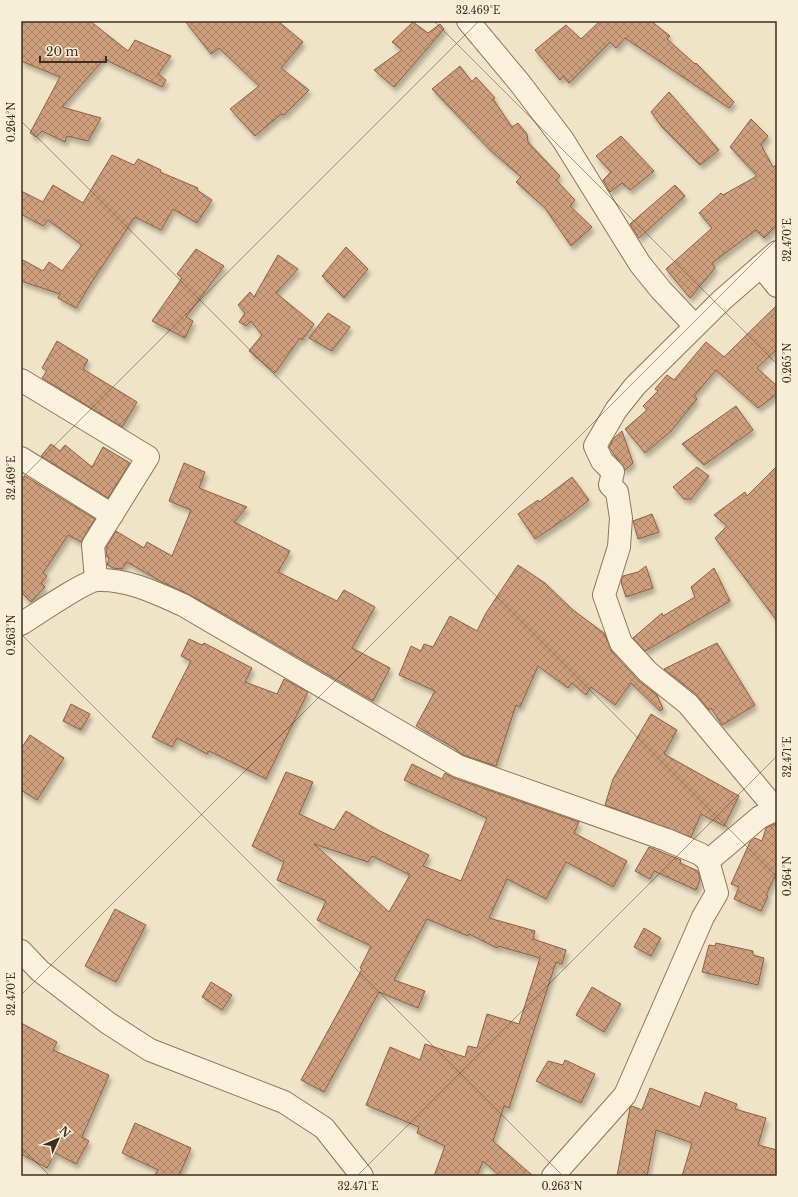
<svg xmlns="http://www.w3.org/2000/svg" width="798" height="1197" font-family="'Libre Baskerville',serif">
	<defs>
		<pattern id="building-cross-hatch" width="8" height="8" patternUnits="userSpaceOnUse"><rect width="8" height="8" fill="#cf9f7d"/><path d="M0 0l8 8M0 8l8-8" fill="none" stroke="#a98266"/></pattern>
		<filter id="shadow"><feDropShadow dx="2.5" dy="4.5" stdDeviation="2" flood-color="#0004"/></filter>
	</defs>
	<rect width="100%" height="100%" fill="#f0e4c8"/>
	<!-- building -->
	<g fill="url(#building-cross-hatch)" stroke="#8d5f41" fill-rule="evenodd" filter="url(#shadow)">
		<path d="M 21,21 L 90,21 L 128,51 L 135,40 L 171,56 L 158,74 L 166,80 L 162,87 L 104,59 L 62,107 L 101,118 L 88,141 L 67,136 L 65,142 L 42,131 L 36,137 L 30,133 L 60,77 L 21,61 Z"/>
		<path d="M 185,21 L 278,21 L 303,42 L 281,68 L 309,90 L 284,115 L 281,114 L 255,136 L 230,109 L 259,86 L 219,48 L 211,54 Z"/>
		<path d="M 600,21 L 651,21 L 670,36 L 667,39 L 695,64 L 696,63 L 734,102 L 729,108 L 625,38 L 616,48 L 610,42 L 569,83 L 563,76 L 560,80 L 535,50 L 566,25 L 581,39 Z"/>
		<path d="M 413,22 L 428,33 L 440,24 L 444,29 L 394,87 L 374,70 L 402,50 L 392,42 Z"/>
		<path d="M 460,66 L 472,82 L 476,77 L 495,98 L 493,99 L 512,127 L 518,123 L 527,134 L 528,142 L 560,176 L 556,180 L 575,200 L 570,206 L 592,227 L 571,246 L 545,208 L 516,182 L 521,177 L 491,151 L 432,89 Z"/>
		<path d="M 669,92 L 719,150 L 700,165 L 662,127 L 651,112 Z"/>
		<path d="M 751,119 L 768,136 L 761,145 L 773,167 L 777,165 L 777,225 L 764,238 L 756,230 L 712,263 L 715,268 L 690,298 L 666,269 L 712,228 L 699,213 L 721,193 L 723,195 L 757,176 L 730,147 Z"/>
		<path d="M 621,136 L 654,171 L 630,190 L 622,183 L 610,192 L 603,180 L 611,172 L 596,156 Z"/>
		<path d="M 112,155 L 134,165 L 138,159 L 161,170 L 160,172 L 198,188 L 197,190 L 212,200 L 197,223 L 173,209 L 161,230 L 135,217 L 93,280 L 76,308 L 58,298 L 60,294 L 21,281 L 21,259 L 43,271 L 49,262 L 62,271 L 82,245 L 48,220 L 43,226 L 21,214 L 21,191 L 43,202 L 53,185 L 83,203 Z"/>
		<path d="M 675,185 L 685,196 L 639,238 L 630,224 Z"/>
		<path d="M 346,247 L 368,269 L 344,298 L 322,276 Z"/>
		<path d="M 196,249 L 224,266 L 186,317 L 193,321 L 185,338 L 152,321 L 182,278 L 177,274 Z"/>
		<path d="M 278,255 L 298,269 L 276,293 L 314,324 L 302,340 L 300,338 L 275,373 L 249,351 L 262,335 L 251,321 L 246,326 L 239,322 L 245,313 L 238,305 L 250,292 L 254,297 Z"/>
		<path d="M 777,305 L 777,349 L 757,368 L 777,386 L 777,394 L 758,408 L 716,370 L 694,396 L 697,399 L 671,431 L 645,453 L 625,429 L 647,410 L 643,406 L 658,391 L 655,389 L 667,375 L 674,380 L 706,342 L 724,357 Z"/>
		<path d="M 328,313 L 350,327 L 332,351 L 309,338 Z"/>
		<path d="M 57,341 L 88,360 L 83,369 L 137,402 L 122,427 L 42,378 L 47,371 L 42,368 Z"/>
		<path d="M 736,406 L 753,430 L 704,465 L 682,444 Z"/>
		<path d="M 622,431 L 633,463 L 625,470 L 609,447 L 614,438 Z"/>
		<path d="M 51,444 L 60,451 L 65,445 L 92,467 L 103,447 L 130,463 L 108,498 L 41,456 Z"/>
		<path d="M 184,463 L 205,472 L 199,488 L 247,507 L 234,522 L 290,551 L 278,572 L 337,601 L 344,590 L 375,607 L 352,648 L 390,668 L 373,701 L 229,617 L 188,594 L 160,581 L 127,562 L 122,569 L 113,568 L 107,565 L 109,558 L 107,557 L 106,548 L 116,531 L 144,548 L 147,542 L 172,556 L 191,510 L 169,501 Z"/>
		<path d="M 777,466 L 777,621 L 715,538 L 727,526 L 714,515 L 745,492 L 747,496 Z"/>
		<path d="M 697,467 L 709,476 L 691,499 L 684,499 L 673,487 Z"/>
		<path d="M 25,476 L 95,519 L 81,542 L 68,535 L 43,573 L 47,576 L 41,583 L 45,587 L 31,602 L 21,592 L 21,481 Z"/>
		<path d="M 572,477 L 589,500 L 569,516 L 535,539 L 518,514 L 538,500 L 539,502 Z"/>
		<path d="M 652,514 L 659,532 L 638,539 L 633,521 Z"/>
		<path d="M 518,565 L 545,583 L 573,610 L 604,633 L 612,652 L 639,681 L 657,695 L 663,709 L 660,711 L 631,683 L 615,705 L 591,687 L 586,695 L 572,683 L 568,688 L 538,666 L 520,707 L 516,705 L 496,766 L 463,755 L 456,750 L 456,749 L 416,726 L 435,691 L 399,675 L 411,646 L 421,651 L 424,644 L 433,647 L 450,616 L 477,631 L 486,613 Z"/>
		<path d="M 646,566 L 653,588 L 626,597 L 621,582 L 623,576 L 638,572 Z"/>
		<path d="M 714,568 L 730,601 L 645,651 L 633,638 L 662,613 L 663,616 L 695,597 L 691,587 Z"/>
		<path d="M 189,639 L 202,645 L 204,643 L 252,668 L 245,682 L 277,694 L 284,679 L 308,692 L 266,779 L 209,751 L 207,754 L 177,738 L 172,747 L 152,737 L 191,661 L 181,656 Z"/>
		<path d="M 717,643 L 755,705 L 722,725 L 711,708 L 709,710 L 696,694 L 664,669 Z"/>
		<path d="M 71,704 L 90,714 L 81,730 L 63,721 Z"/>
		<path d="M 651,714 L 677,730 L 664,754 L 739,796 L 724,826 L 701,814 L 691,837 L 605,805 L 613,779 Z"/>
		<path d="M 30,735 L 64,758 L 37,800 L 21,790 L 21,749 Z"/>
		<path d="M 412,764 L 442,779 L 445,773 L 454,778 L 579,822 L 574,833 L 627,861 L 613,887 L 566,862 L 546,899 L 507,879 L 489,918 L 535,931 L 533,939 L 566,950 L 562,964 L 556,962 L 509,1108 L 504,1106 L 493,1141 L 533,1176 L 500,1176 L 483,1161 L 477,1176 L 434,1176 L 445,1146 L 417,1133 L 419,1127 L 366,1105 L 390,1047 L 420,1060 L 425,1044 L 465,1057 L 468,1046 L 477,1048 L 487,1014 L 519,1024 L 540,958 L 498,946 L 497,948 L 469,934 L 468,936 L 427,919 L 394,980 L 425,991 L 418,1008 L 379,992 L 324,1092 L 301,1080 L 362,969 L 360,968 L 371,946 L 317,920 L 326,901 L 277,880 L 284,862 L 252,846 L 286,772 L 313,782 L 299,814 L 334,830 L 346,811 L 378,830 L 429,855 L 423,866 L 461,881 L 487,818 L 404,780 ZM 314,844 L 368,862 L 372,856 L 410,875 L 389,912 Z"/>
		<path d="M 777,823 L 777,872 L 766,895 L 768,896 L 761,911 L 734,899 L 739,887 L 731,884 L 750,842 L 755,838 L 762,841 L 766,828 Z"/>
		<path d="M 649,847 L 681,860 L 680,863 L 698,871 L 700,880 L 696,890 L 654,871 L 650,879 L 635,871 Z"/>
		<path d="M 115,909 L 146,925 L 116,982 L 85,966 Z"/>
		<path d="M 644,928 L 661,938 L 651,956 L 634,947 Z"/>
		<path d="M 716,943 L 753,951 L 753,955 L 764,958 L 758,985 L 702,972 L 709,945 L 715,946 Z"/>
		<path d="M 211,982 L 232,995 L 222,1010 L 202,997 Z"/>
		<path d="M 592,987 L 621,1004 L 604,1032 L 576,1015 Z"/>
		<path d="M 21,1023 L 57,1042 L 53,1050 L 109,1075 L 82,1137 L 89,1141 L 76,1164 L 55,1153 L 47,1168 L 21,1154 Z"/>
		<path d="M 565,1060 L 595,1074 L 581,1103 L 536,1081 L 548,1061 L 563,1065 Z"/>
		<path d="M 650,1088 L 700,1107 L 705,1092 L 737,1104 L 735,1109 L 766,1118 L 758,1145 L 777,1150 L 777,1176 L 682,1176 L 692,1143 L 656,1130 L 647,1176 L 617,1176 L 630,1108 L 632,1106 L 642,1110 Z"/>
		<path d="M 135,1123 L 191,1148 L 179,1176 L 154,1176 L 158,1170 L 122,1153 Z"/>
	</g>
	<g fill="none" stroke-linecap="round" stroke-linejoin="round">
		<!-- minor casing -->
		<g stroke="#8d765c" stroke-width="24">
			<g id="minor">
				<path d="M 468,21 L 519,82 L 563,140 L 640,264 L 661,290 L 695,326"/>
				<path d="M 761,266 L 777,252"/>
				<path d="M 21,380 L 148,457 L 93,545 L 96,579"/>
				<path d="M 21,458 L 112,515"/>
				<path d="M 21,624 C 34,616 86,580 98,580 C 128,579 156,593 183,605 L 458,766 L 667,840 L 700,854 L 708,861"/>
				<path d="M 21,951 L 40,971 L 108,1023 L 150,1050 L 284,1102 L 324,1128 L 362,1176"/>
				<path d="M 553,1176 L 625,1095 L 703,917 L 717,893 L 708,861 L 760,817 L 773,811 L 768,800 L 688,704 L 648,672 L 621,643 L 604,595 L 619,547 L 621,518 L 617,492 L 610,485 L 613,472 L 602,461 L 595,446 L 616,410 L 635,386 L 722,300 L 761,266 L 777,286"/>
			</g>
		</g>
		<!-- minor -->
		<use href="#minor" stroke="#faf1dc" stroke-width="22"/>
	</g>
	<!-- ticks -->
	<path fill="none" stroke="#3d2e20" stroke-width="1" stroke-opacity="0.45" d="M 434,21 L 777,364M 21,121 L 777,877M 21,479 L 479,21M 21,634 L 563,1176M 21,995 L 777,239M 21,1147 L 50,1176M 357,1176 L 777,756"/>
	<!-- border -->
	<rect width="798" height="1197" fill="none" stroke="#f7eed8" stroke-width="44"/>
	<!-- north arrow -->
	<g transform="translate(58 1139) rotate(45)" stroke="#f7eed8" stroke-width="3" paint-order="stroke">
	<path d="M0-3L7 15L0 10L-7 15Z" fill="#3d2e20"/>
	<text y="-6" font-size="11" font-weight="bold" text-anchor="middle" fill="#3d2e20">N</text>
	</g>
	<!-- scale -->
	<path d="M40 56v6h66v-6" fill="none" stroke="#3d2e20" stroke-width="2"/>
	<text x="46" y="56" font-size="12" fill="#3d2e20" stroke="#f7eed8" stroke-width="3" paint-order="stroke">20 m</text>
	<rect x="22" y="22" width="754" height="1153" fill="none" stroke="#3d2e20" stroke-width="1.5"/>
	<g font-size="10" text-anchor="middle" fill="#3d2e20">
		<text x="478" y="14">32.469°E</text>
		<text transform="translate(11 122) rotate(-90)" y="4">0.264°N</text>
		<text transform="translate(787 240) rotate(-90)" y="4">32.470°E</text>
		<text transform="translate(787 363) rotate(-90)" y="4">0.265°N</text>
		<text transform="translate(11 478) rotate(-90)" y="4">32.469°E</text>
		<text transform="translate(11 635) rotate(-90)" y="4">0.263°N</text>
		<text transform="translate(787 757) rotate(-90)" y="4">32.471°E</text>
		<text transform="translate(787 876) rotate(-90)" y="4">0.264°N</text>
		<text transform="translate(11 994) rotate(-90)" y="4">32.470°E</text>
		<text x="358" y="1190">32.471°E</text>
		<text x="562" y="1190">0.263°N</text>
	</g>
</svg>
